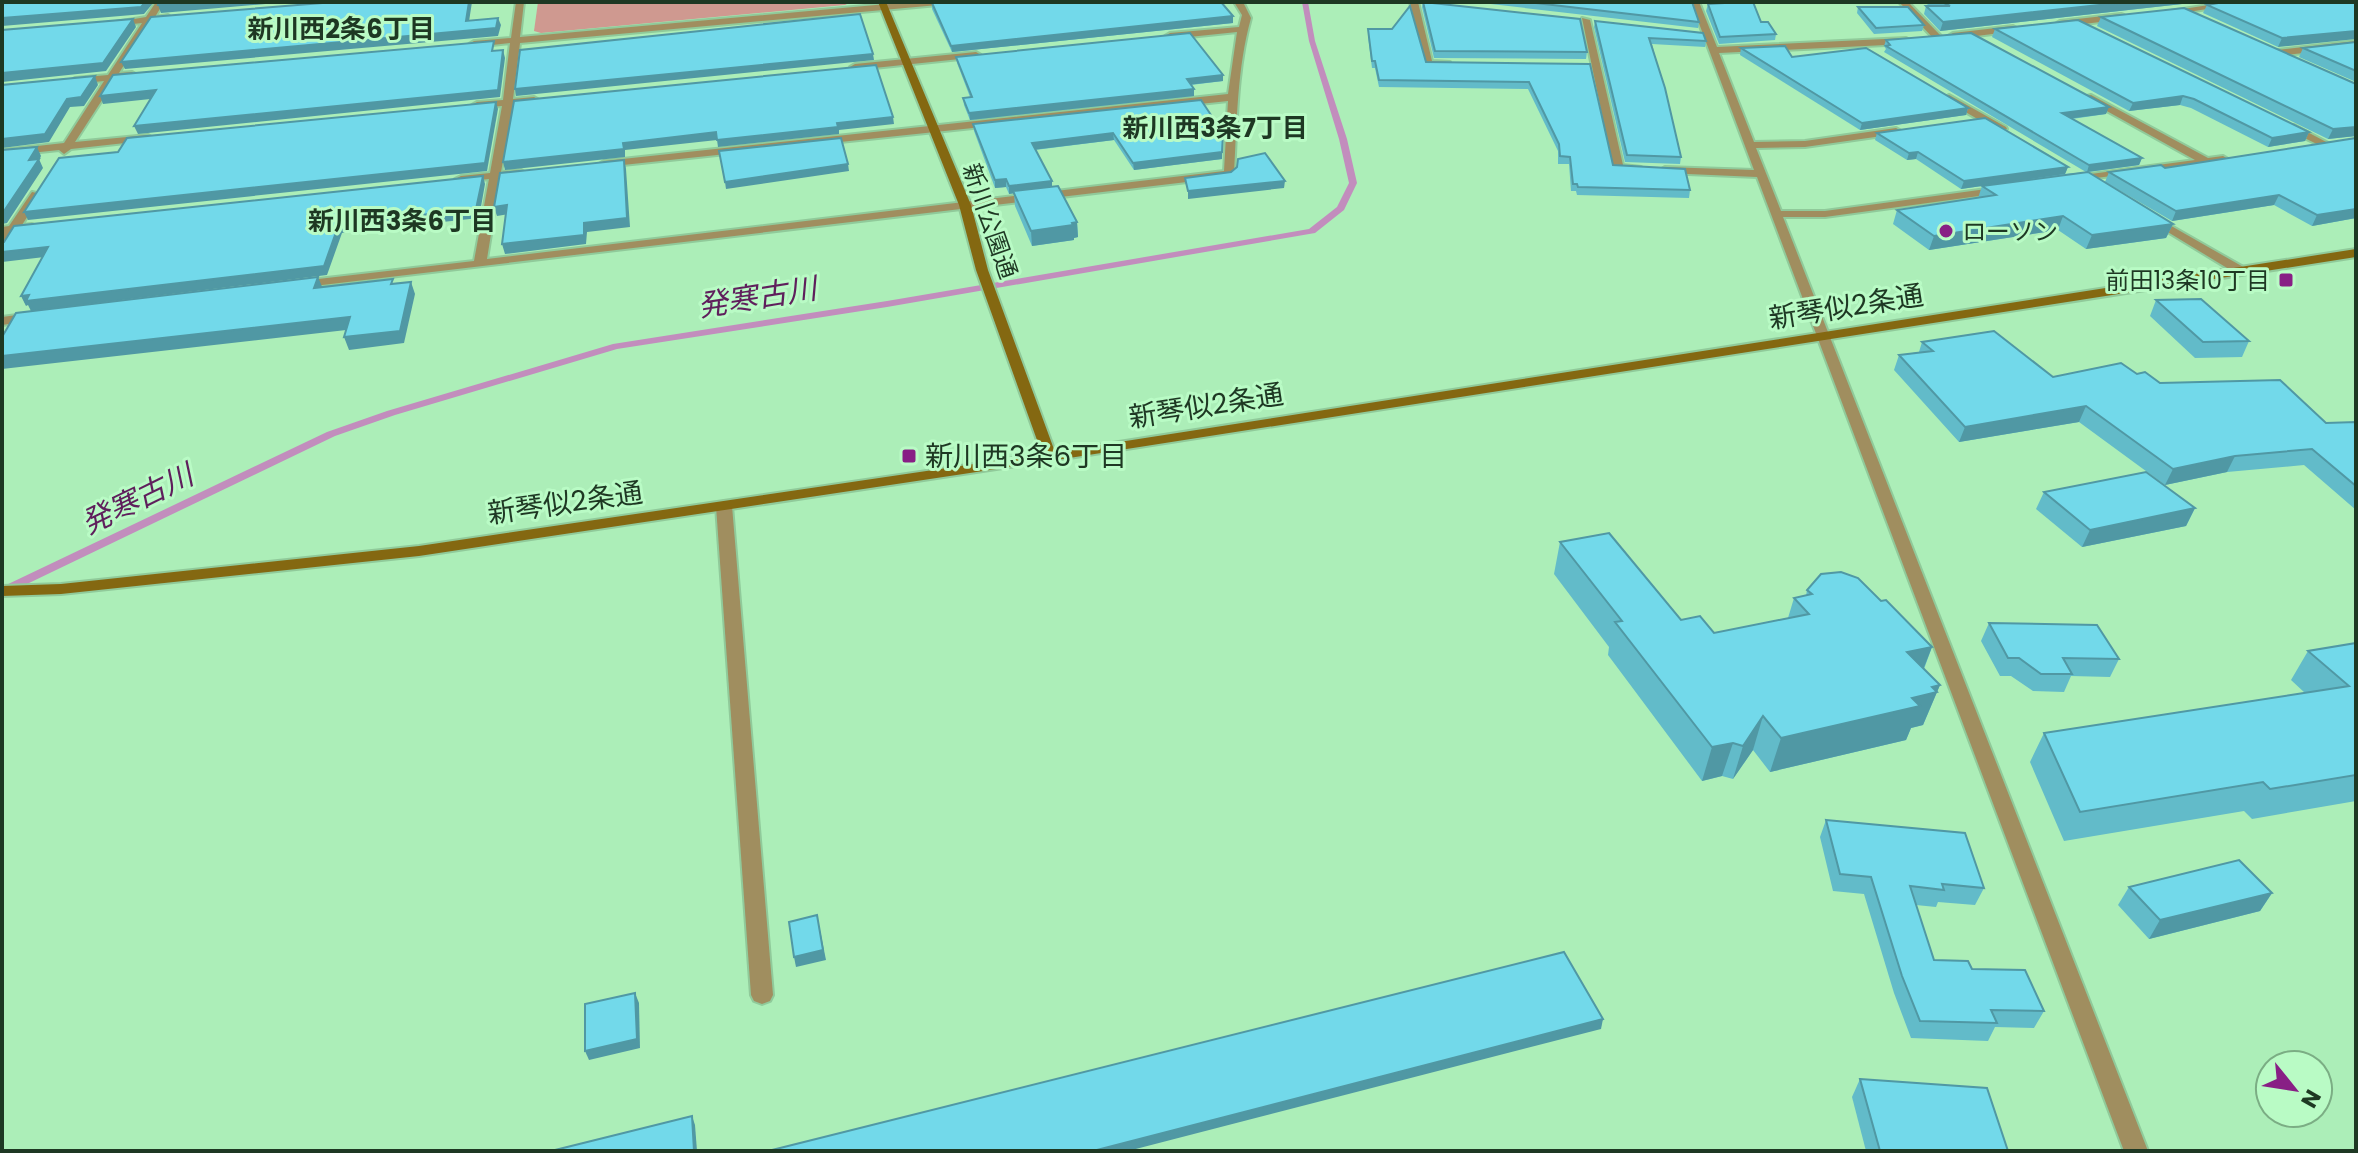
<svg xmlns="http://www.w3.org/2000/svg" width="2358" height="1153" font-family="Poppins,'Noto Sans JP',sans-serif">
	<rect width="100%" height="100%" fill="#aceeb8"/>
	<!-- green -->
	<path fill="#cf9990" d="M 538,2 L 851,2 L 845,5 L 541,33 L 534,31 Z"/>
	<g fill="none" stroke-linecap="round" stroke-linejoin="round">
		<!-- stream -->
		<path fill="#c28dbd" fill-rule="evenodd" d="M 1302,2 L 1308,2 L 1315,41 L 1347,139 L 1357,183 L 1344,210 L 1315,233 L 887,307 L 617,349 L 395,415 L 335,436 L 2,596 L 2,587 L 327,432 L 387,411 L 613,344 L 887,301 L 1309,229 L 1337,207 L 1349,183 L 1339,139 L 1309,41 Z"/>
		<!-- street casing -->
		<g stroke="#90ca9a" stroke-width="4">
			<g id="street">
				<path d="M 156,2 L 164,2 L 155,17 L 168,15 L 172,18 L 151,22 L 119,73 L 132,72 L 137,75 L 115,80 L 75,142 L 148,135 L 153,138 L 152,140 L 71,149 L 64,154 L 59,150 L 2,156 L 2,150 L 64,143 L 104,81 L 75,84 L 70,81 L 75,78 L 108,75 L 142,23 L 115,26 L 110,23 L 146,17 Z"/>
				<path d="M 516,2 L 524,2 L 520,37 L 909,2 L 942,2 L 938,5 L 520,43 L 513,99 L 534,97 L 539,100 L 534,103 L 513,105 L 501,172 L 521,170 L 526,173 L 521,176 L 500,178 L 487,259 L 1224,171 L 1228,101 L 604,167 L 599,164 L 604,161 L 1228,94 L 1237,32 L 1170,39 L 1165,36 L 1170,33 L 1239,27 L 1242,15 L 1234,2 L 1243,2 L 1251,18 C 1237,68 1237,122 1234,174 L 1229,177 L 297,288 L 297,282 L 301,281 L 474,261 L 489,179 L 461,182 L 455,179 L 461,176 L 490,173 L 502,106 L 477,108 L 472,105 L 477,102 L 503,100 L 510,43 L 474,47 L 469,44 L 474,41 L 511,38 Z"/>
				<path d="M 1410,2 L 1418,2 L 1432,61 L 1450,62 L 1450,66 L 1428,67 L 1423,64 Z"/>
				<path d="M 1691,2 L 1699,2 L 1717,47 L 1906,38 L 1911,41 L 1906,44 L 1719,53 L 1754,142 L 1805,141 L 1896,128 L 1901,131 L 1896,134 L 1805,147 L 1756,148 L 1781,211 L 1825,211 L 2001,187 L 2007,190 L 2001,193 L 1825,217 L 1783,217 L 2148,1151 L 2124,1151 L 1757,177 L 1665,173 L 1660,170 L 1665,167 L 1754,170 Z"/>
				<path d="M 1899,2 L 1908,2 L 1941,36 L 1941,40 L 1935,40 Z"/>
				<path d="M 2228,2 L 2253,2 L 2168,15 L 2164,12 Z"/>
				<path d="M 2121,14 L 2124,15 L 2124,19 L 2060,27 L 2055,24 L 2060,21 Z"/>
				<path d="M 1582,18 L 1590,20 L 1623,165 L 1641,167 L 1641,171 L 1618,171 L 1613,168 Z"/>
				<path d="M 2013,26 L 2018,29 L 2016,31 L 1953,39 L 1948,36 L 1953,33 Z"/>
				<path d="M 2356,41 L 2356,47 L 2277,56 L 2272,53 L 2277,50 Z"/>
				<path d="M 976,52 L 981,55 L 979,57 L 855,70 L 850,67 L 855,64 Z"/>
				<path d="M 1949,95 L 2006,127 L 2007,129 L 1998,131 L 1945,100 L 1944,98 Z"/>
				<path d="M 2091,95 L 2208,158 L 2223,156 L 2228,159 L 2223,162 L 2072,181 L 2072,177 L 2076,176 L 2195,160 L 2087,100 L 2087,96 Z"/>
				<path d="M 2286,125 L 2294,125 L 2332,145 L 2323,147 L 2286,129 Z"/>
				<path d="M 32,192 L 42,194 L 22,225 L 32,224 L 38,227 L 32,230 L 17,232 L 6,249 L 2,250 L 4,233 L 2,233 L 2,227 L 9,226 Z"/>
				<path d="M 2152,215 L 2245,268 L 2247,271 L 2241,275 L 2237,274 L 2148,220 L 2146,218 Z"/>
				<path d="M 32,313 L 38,317 L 37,320 L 2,325 L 2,317 Z"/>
				<path d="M 724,501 L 732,506 L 773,995 L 770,1001 L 762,1004 L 754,1001 L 751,995 L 716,506 Z"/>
			</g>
		</g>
		<!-- secondary casing -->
		<g stroke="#90ca9a" stroke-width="4">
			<path id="secondary" d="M 878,2 L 886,2 L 971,205 L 988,270 L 1055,452 L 2356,249 L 2356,257 L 1050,461 L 419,556 L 61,594 L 2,596 L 2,586 L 61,584 L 419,546 L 1042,454 L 976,270 L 959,205 Z"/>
		</g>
		<!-- street -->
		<use href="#street" fill="#a08e5f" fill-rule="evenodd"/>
		<!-- secondary -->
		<use href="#secondary" fill="#846811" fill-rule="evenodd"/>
	</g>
	<!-- wall -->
	<g fill="#62bbc9">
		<path d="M 1423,2 L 1587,52 L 1586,59 L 1434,58 L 1422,7 Z"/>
		<path d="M 1473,2 L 1692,2 L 1699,22 L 1698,28 Z"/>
		<path d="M 1923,2 L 2200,2 L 1940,31 L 1924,14 L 1926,6 L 1930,6 Z"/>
		<path d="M 2356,2 L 2278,47 L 2203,13 L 2207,5 Z"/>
		<path d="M 932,3 L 1233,23 L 952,52 L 932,9 Z"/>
		<path d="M 1708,4 L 1761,22 L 1776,34 L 1775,40 L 1719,44 L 1706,11 Z"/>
		<path d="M 1858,7 L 1924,25 L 1922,31 L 1874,34 L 1857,13 Z"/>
		<path d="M 2101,17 L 2356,84 L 2356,136 L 2328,139 L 2097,26 Z"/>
		<path d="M 1595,21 L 1706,41 L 1705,47 L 1652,44 L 1681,157 L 1680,164 L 1625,162 L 1594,27 Z"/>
		<path d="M 1368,29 L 1426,62 L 1590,64 L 1613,165 L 1690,190 L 1689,198 L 1577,195 L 1576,191 L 1571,191 L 1569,164 L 1558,164 L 1558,151 L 1528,89 L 1379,87 L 1375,68 L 1372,68 L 1368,36 Z"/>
		<path d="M 1995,29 L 2309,132 L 2305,141 L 2268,147 L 2191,108 L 2180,105 L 2129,111 L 1992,37 Z"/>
		<path d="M 1886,40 L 2106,114 L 2072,119 L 2142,158 L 2139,165 L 2088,172 L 2173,224 L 2166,238 L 2086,249 L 2058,230 L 1929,250 L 1893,224 L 1897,210 L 1978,198 L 1982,186 L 1961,189 L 1916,159 L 1907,160 L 1875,140 L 1877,133 L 2068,167 L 2065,174 L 2086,172 L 1884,52 L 1886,49 L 1884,46 Z"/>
		<path d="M 2356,42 L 2356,82 L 2299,57 L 2303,48 Z"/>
		<path d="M 1741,48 L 1792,57 L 1968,108 L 1966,115 L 1860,130 L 1740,55 Z"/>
		<path d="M 956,57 L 1223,75 L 1223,81 L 1191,85 L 1194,89 L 1194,96 L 970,120 L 964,105 L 963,98 L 970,97 L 957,63 Z"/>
		<path d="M 1201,100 L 1222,159 L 1134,170 L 1114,140 L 1035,150 L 1052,187 L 1077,222 L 1078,237 L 1074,238 L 1074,240 L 1032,246 L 1015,206 L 1014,193 L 1009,194 L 1006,187 L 995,188 L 974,131 L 973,124 Z"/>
		<path d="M 2356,138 L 2356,218 L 2312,226 L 2274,205 L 2172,221 L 2105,182 L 2109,172 L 2165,168 Z"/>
		<path d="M 2156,300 L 2249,341 L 2242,357 L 2195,358 L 2150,316 Z"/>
		<path d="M 1922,342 L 2053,377 L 2137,374 L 2160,383 L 2326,423 L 2356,422 L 2356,510 L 2304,465 L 2227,472 L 2165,485 L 2079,422 L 1959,442 L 1894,370 L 1899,355 L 1919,352 Z"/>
		<path d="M 2044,492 L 2195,508 L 2186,526 L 2082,547 L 2036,509 Z"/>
		<path d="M 1560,542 L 1681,620 L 1714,633 L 1788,618 L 1794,598 L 1806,596 L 1807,590 L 1881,601 L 1932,647 L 1924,669 L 1940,685 L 1923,725 L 1911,728 L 1906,740 L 1770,772 L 1753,750 L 1733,779 L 1722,776 L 1702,781 L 1608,655 L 1609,647 L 1554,574 Z"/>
		<path d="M 1989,623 L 2119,659 L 2110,677 L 2071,676 L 2064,692 L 2033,691 L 2011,676 L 2000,676 L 1981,641 Z"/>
		<path d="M 2356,643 L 2356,801 L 2252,819 L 2244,811 L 2064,841 L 2030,762 L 2044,733 L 2305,693 L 2291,680 L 2308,651 Z"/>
		<path d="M 1826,820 L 1984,888 L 1975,905 L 1938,902 L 1936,907 L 1916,905 L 1934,960 L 1972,969 L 2044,1011 L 2034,1028 L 1995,1027 L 1988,1041 L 1911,1038 L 1894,993 L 1864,894 L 1833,891 L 1820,837 Z"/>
		<path d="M 2129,887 L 2272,893 L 2260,911 L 2149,939 L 2118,905 Z"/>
		<path d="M 1860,1079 L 2008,1151 L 1866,1151 L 1852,1097 Z"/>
	</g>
	<!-- shaded-wall -->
	<g fill="#5098a4">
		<path d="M 145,2 L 154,2 L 144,14 L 2,26 L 2,18 Z"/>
		<path d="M 194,2 L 289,2 L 161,13 L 158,5 Z"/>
		<path d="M 469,2 L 472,2 L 468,28 L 466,21 Z"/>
		<path d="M 2127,2 L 2200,2 L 1940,31 L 1943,22 Z"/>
		<path d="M 1233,16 L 1233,23 L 952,52 L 951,46 Z"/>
		<path d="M 498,18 L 501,25 L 498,36 L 125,69 L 121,62 Z"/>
		<path d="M 133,19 L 136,27 L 106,71 L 2,82 L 2,73 Z"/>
		<path d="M 2356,31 L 2356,39 L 2278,47 L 2282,38 Z"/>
		<path d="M 503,50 L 505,58 L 500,97 L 138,134 L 134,126 Z"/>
		<path d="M 873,54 L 874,60 L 516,96 L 515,89 Z"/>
		<path d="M 1223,75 L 1223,81 L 1187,85 L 1187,79 Z"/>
		<path d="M 95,76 L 98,85 L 84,106 L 70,107 L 49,142 L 2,148 L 2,139 L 67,99 Z"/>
		<path d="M 1194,89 L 1194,96 L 970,120 L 969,113 Z"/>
		<path d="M 156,90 L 160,98 L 103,104 L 100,96 Z"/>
		<path d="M 2183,96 L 2180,105 L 2129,111 L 2133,103 Z"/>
		<path d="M 496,102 L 498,109 L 487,171 L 28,220 L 24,212 Z"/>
		<path d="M 2109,107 L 2106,114 L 2059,120 L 2062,113 Z"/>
		<path d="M 1968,108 L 1966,115 L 1860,130 L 1862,123 Z"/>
		<path d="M 893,117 L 894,124 L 839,130 L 839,134 L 718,147 L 717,140 L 625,150 L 625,157 L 505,170 L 503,162 L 623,143 L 716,132 Z"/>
		<path d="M 2356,127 L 2356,136 L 2328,139 L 2333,129 Z"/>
		<path d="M 2309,132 L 2305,141 L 2268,147 L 2272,138 Z"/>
		<path d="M 1113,133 L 1114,140 L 1032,150 L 1032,143 Z"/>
		<path d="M 1223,133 L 1222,159 L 1134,170 L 1133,163 Z"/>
		<path d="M 37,147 L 41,156 L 38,162 L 39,159 L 43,168 L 7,223 L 2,224 L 2,214 L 29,160 Z"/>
		<path d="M 1918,152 L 1916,159 L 1907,160 L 1909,153 Z"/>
		<path d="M 2142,158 L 2139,165 L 2087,172 L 2089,165 Z"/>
		<path d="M 624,160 L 626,169 L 630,227 L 587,232 L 586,244 L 505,254 L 502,244 L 584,223 Z"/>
		<path d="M 848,164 L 849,171 L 726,189 L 725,182 Z"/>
		<path d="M 2068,167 L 2065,174 L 1961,189 L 1964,181 Z"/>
		<path d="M 483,176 L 485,184 L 479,218 L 342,233 L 327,275 L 31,311 L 28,305 L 26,306 L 21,296 L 339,224 Z"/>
		<path d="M 1006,179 L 1006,187 L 995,188 L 995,180 Z"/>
		<path d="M 1052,181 L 1052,188 L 1009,194 L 1009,186 Z"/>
		<path d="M 1285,181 L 1284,188 L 1188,199 L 1188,191 Z"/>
		<path d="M 2279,195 L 2274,205 L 2172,221 L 2176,211 Z"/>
		<path d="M 507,205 L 509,214 L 497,216 L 494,207 Z"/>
		<path d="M 2356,209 L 2356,218 L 2312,226 L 2317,215 Z"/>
		<path d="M 2063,216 L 2058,230 L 1929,250 L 1934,236 Z"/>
		<path d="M 1077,222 L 1078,237 L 1074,238 L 1074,240 L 1032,246 L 1031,231 Z"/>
		<path d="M 2173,224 L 2166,238 L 2086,249 L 2092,235 Z"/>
		<path d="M 48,247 L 53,256 L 2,262 L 2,252 Z"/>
		<path d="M 318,277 L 323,289 L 314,288 Z"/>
		<path d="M 411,282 L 415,294 L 404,343 L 349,350 L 344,337 Z"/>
		<path d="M 350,317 L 355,329 L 2,369 L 2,356 Z"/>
		<path d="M 2086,406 L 2079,422 L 1959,442 L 1965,427 Z"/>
		<path d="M 2235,456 L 2227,472 L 2165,485 L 2173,469 Z"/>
		<path d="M 2195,508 L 2186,526 L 2082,547 L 2090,530 Z"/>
		<path d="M 1932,647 L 1919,680 L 1907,652 Z"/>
		<path d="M 1940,685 L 1923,725 L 1911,728 L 1906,740 L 1770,772 L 1781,738 L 1912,698 L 1932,687 Z"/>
		<path d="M 1763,716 L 1753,750 L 1733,779 L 1743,746 Z"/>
		<path d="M 1733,743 L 1722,776 L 1702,781 L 1712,747 Z"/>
		<path d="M 2272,893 L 2260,911 L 2149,939 L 2160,920 Z"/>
		<path d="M 819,925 L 826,960 L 796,967 L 794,957 Z"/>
		<path d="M 635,993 L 639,1003 L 640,1048 L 589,1060 L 585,1051 Z"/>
		<path d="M 1603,1019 L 1601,1029 L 1128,1151 L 1093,1151 Z"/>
		<path d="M 692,1116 L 695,1125 L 697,1151 L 694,1151 Z"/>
	</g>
	<!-- building -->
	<g fill="#72d9ea" stroke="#5098a4" stroke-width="2">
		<path d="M 2,2 L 145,2 L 141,7 L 2,18 Z"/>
		<path d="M 159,2 L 194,2 L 158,5 Z"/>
		<path d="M 335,2 L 469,2 L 466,21 L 498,18 L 496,28 L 121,62 L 151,17 Z"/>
		<path d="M 941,2 L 1221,2 L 1233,16 L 951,46 L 932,3 Z"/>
		<path d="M 1423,2 L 1580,19 L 1587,52 L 1435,51 Z"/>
		<path d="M 1527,2 L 1692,2 L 1699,22 Z"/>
		<path d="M 1741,2 L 1753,2 L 1761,22 L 1768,22 L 1776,34 L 1720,37 L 1708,4 Z"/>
		<path d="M 1942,2 L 2127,2 L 1943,22 L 1926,6 L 1950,6 Z"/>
		<path d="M 2224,2 L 2356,2 L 2356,31 L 2282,38 L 2207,5 Z"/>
		<path d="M 1410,6 L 1426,62 L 1590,64 L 1613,165 L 1685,169 L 1690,190 L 1578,187 L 1577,184 L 1573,184 L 1570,157 L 1560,156 L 1559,144 L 1529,82 L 1379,80 L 1375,61 L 1372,61 L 1368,29 L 1392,29 Z"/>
		<path d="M 1858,7 L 1908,7 L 1924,25 L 1876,28 Z"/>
		<path d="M 2184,8 L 2356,84 L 2356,127 L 2333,129 L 2101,17 Z"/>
		<path d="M 860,14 L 873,54 L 515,89 L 520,50 Z"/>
		<path d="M 133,19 L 103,63 L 2,73 L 2,30 Z"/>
		<path d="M 2078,20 L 2309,132 L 2272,138 L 2194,99 L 2183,96 L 2133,103 L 1995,29 Z"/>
		<path d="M 1595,21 L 1703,33 L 1706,41 L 1649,38 L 1665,88 L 1681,157 L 1627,155 Z"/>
		<path d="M 1190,33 L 1223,75 L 1187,79 L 1194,89 L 969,113 L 963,98 L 972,97 L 956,57 Z"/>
		<path d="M 1971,33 L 2109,107 L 2062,113 L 2142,158 L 2089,165 L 1886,46 L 1890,45 L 1886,40 Z"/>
		<path d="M 494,41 L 492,51 L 503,50 L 498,90 L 134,126 L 156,90 L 100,96 L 113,75 Z"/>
		<path d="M 2356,42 L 2356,71 L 2303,48 Z"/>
		<path d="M 1785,46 L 1792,57 L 1866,48 L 1968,108 L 1862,123 L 1741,48 Z"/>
		<path d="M 876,65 L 893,117 L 837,123 L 838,127 L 717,140 L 716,132 L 623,143 L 624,149 L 503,162 L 514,101 Z"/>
		<path d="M 95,76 L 81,97 L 67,99 L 45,134 L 2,139 L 2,85 Z"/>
		<path d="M 1201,100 L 1223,133 L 1222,152 L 1133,163 L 1113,133 L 1032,143 L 1052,181 L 1009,186 L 1006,179 L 995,180 L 973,124 Z"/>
		<path d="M 496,102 L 485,163 L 24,212 L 59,158 L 118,152 L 127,138 Z"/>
		<path d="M 1985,118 L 2068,167 L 1964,181 L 1918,152 L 1909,153 L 1877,133 Z"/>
		<path d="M 841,138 L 848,164 L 725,182 L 719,151 Z"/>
		<path d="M 2356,138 L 2356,209 L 2317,215 L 2279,195 L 2176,211 L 2109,172 L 2161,165 L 2165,168 Z"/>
		<path d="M 37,147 L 29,160 L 39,159 L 2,214 L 2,150 Z"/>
		<path d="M 1265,153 L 1285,181 L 1188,191 L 1185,178 L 1231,172 L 1237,167 L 1238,159 Z"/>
		<path d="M 624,160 L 627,218 L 584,223 L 584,235 L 502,244 L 507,205 L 494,207 L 500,173 Z"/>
		<path d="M 2088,172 L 2173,224 L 2092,235 L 2063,216 L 1934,236 L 1897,210 L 1996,195 L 1982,186 Z"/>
		<path d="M 483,176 L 476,209 L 339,224 L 324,266 L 26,301 L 29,295 L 21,296 L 48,247 L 2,252 L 2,242 L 4,242 L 14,226 Z"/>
		<path d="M 1058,186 L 1077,222 L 1072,223 L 1073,225 L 1031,231 L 1013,191 Z"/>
		<path d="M 318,277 L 314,288 L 393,279 L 391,284 L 411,282 L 400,331 L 344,337 L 350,317 L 2,356 L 2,337 L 16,313 Z"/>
		<path d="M 2201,299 L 2249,341 L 2203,342 L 2156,300 Z"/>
		<path d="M 1994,331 L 2053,377 L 2121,363 L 2137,374 L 2145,372 L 2160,383 L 2280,380 L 2326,423 L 2356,422 L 2356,486 L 2312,449 L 2235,456 L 2173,469 L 2086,406 L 1965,427 L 1899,355 L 1933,351 L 1922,342 Z"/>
		<path d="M 2146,472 L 2195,508 L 2090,530 L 2044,492 Z"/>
		<path d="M 1609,533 L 1681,620 L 1700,616 L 1714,633 L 1809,614 L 1794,598 L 1812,594 L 1807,590 L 1821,574 L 1841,572 L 1858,578 L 1881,601 L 1886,600 L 1932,647 L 1907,652 L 1940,685 L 1932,687 L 1937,692 L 1912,698 L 1920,706 L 1781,738 L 1763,716 L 1743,746 L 1733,743 L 1712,747 L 1615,622 L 1622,621 L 1560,542 Z"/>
		<path d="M 1989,623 L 2097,625 L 2119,659 L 2063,658 L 2072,674 L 2041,674 L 2019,658 L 2008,658 Z"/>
		<path d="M 2356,643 L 2356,775 L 2270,789 L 2263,782 L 2080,812 L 2044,733 L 2349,686 L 2308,651 Z"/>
		<path d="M 1826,820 L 1965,833 L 1984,888 L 1942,884 L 1944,890 L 1910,886 L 1934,960 L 1968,961 L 1972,969 L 2025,970 L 2044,1011 L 1991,1010 L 1997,1023 L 1920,1021 L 1902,976 L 1871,877 L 1840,874 Z"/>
		<path d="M 2239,860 L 2272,893 L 2160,920 L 2129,887 Z"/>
		<path d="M 817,915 L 823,950 L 794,957 L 789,922 Z"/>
		<path d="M 1564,952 L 1603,1019 L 1093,1151 L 768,1151 Z"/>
		<path d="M 635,993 L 637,1039 L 585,1051 L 585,1004 Z"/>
		<path d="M 1860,1079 L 1987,1088 L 2008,1151 L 1880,1151 Z"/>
		<path d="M 692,1116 L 694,1151 L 551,1151 Z"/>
	</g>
	<!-- markers -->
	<g fill="#881f85" stroke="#b9fbc5" stroke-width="3">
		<circle cx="1946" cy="231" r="8"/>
		<rect x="2278" y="272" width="16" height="16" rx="4"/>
		<rect x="901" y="448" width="16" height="16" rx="4"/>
	</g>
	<g text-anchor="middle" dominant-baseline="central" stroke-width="6" stroke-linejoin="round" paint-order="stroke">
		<!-- far-street labels -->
		<g font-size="24" fill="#1e3823" stroke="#b9fbc5">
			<text transform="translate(990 221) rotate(71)">新川公園通</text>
		</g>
		<!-- far-poi labels -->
		<g font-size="24" fill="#1e3823" stroke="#b9fbc5" text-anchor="start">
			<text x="1962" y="231">ローソン</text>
			<text x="2270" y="280" text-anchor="end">前田13条10丁目</text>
		</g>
		<!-- far-neighbourhood labels -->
		<g font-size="26" font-weight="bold" fill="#1e3823" stroke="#b9fbc5">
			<text x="341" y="29">新川西2条6丁目</text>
			<text x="1215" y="128">新川西3条7丁目</text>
			<text x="402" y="221">新川西3条6丁目</text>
		</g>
		<!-- street labels -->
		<g font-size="28" fill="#1e3823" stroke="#b9fbc5">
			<text transform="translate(1846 307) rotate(-9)">新琴似2条通</text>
			<text transform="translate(1206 406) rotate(-9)">新琴似2条通</text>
			<text transform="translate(565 503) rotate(-8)">新琴似2条通</text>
		</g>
		<!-- poi labels -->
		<g font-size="28" fill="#1e3823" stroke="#b9fbc5" text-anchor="start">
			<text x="925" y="456">新川西3条6丁目</text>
		</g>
		<!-- water labels -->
		<g font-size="30" font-style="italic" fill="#5f1f5c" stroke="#b9fbc5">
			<text transform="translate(757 297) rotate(-9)">発寒古川</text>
			<text transform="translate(137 499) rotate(-26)">発寒古川</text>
		</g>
	</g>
	<!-- border -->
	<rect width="2358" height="1153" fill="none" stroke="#1e3823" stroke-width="8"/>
	<!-- north arrow -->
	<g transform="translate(2294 1089) rotate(120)"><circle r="38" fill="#b9fbc5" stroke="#7bad84" stroke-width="2"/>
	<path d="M0-6L14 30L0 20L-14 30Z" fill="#881f85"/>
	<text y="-12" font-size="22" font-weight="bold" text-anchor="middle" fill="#1e3823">N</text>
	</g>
</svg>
